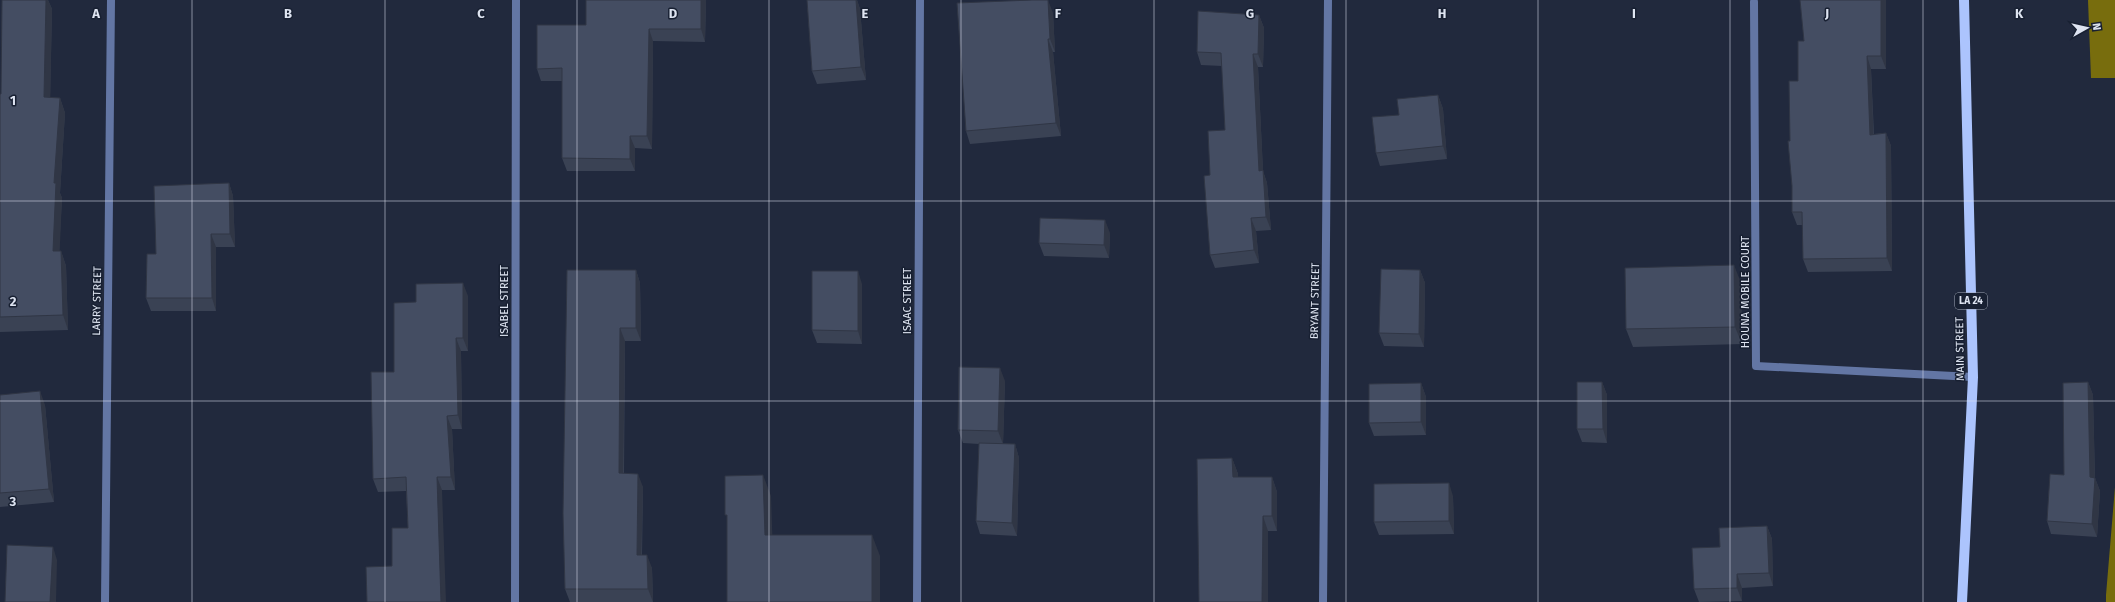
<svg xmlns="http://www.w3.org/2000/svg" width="2115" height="602" font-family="'Fira Sans',sans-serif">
	<rect width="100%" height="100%" fill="#21293d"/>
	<!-- water -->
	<g fill="#786d0d">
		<path d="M 2088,0 L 2115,0 L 2115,78 L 2091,78 Z"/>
		<path d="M 2115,487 L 2115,602 L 2106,602 L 2106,595 Z"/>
	</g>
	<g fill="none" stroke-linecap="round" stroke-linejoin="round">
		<!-- minor -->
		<g stroke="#6376a4" stroke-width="8">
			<path d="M 1754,2 L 1756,366 L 1973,377"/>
			<path d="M 105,602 L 111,0"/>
			<path d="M 515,602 L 516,0"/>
			<path d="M 917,602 L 920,0"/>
			<path d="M 1323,602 L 1328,0"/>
		</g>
		<!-- primary -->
		<path stroke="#acc4fd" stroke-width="10" d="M 1962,602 L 1973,377 L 1964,0"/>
	</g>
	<!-- wall -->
	<g fill="#3a4254">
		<path d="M 2,0 L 48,0 L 52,9 L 50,98 L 60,98 L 65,113 L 60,193 L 62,198 L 59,251 L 61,251 L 66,266 L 68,330 L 0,332 L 0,94 L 1,94 Z"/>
		<path d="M 701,0 L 706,0 L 705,42 L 653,41 L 652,149 L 635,148 L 635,171 L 567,171 L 562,158 L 562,81 L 541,81 L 537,69 L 586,25 Z"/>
		<path d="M 807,0 L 857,0 L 860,9 L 866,80 L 817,84 L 812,71 Z"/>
		<path d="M 1800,0 L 1886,0 L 1886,69 L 1871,69 L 1874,134 L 1886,133 L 1891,146 L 1892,271 L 1808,272 L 1803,259 L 1803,225 L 1797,225 L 1792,212 L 1792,186 L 1790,141 L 1804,41 Z"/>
		<path d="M 1053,13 L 1055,52 L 1053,52 L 1061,136 L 970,144 L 966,131 Z"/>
		<path d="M 1259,15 L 1264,28 L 1263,67 L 1258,67 L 1263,171 L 1267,183 L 1271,230 L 1256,231 L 1259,263 L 1215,268 L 1210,255 L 1210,175 L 1225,130 L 1222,66 L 1201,65 L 1197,52 Z"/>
		<path d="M 1438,95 L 1443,109 L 1447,159 L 1380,166 L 1376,153 Z"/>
		<path d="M 229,183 L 233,196 L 235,247 L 216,247 L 216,311 L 151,311 L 146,298 L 156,254 Z"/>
		<path d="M 1110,233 L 1109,258 L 1044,256 L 1039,243 Z"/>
		<path d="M 636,270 L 640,283 L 641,341 L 625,341 L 624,473 L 643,487 L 642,555 L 652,568 L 653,602 L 570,602 L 565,589 L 563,513 Z"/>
		<path d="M 1420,270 L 1425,283 L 1424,347 L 1384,346 L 1379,333 Z"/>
		<path d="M 1741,283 L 1742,344 L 1633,347 L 1626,329 Z"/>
		<path d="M 862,284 L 862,344 L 817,343 L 812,330 Z"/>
		<path d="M 468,296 L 468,351 L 461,351 L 462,429 L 452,429 L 455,490 L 442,490 L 392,566 L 408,528 L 406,491 L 378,492 L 373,479 L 416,302 Z"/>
		<path d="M 1005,381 L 1003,444 L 1015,444 L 1019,458 L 1017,536 L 980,534 L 976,521 L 979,444 L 963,443 L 958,430 Z"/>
		<path d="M 1602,382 L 1607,395 L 1607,443 L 1582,442 L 1577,429 Z"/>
		<path d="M 2088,382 L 2093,395 L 2095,478 L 2100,491 L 2097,537 L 2051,534 L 2047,521 L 2064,475 Z"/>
		<path d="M 1421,383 L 1426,397 L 1426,435 L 1374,436 L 1369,423 Z"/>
		<path d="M 0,395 L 45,405 L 54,502 L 0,507 Z"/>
		<path d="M 1232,458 L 1238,474 L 1238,477 L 1272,477 L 1277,492 L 1277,531 L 1268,531 L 1268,602 Z"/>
		<path d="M 1453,496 L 1454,534 L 1379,535 L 1374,522 Z"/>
		<path d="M 1767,526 L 1772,539 L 1773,586 L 1742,588 L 1742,601 L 1699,602 L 1694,589 L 1720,547 Z"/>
	</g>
	<!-- shaded-wall -->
	<g fill="#303645">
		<path d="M 46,0 L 48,0 L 52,9 L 50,112 L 44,97 Z"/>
		<path d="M 701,0 L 706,0 L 705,42 L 701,29 Z"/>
		<path d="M 856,0 L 857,0 L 860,9 L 866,80 L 861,67 Z"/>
		<path d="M 1048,0 L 1053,13 L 1055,52 L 1050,39 Z"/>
		<path d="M 1881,0 L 1886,0 L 1886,69 L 1881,56 Z"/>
		<path d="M 1259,15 L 1264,28 L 1263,67 L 1258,54 Z"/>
		<path d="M 649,29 L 653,41 L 652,149 L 647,136 Z"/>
		<path d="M 1048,39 L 1053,52 L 1061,136 L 1056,123 Z"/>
		<path d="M 1253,54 L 1258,67 L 1263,171 L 1267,183 L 1271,230 L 1266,217 L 1259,171 Z"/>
		<path d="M 1867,56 L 1871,69 L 1874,148 L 1870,135 Z"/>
		<path d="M 1438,95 L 1443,109 L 1447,159 L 1443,146 Z"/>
		<path d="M 60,98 L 65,113 L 60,193 L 62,198 L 59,266 L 53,251 L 54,183 Z"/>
		<path d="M 1886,133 L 1891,146 L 1892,271 L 1887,258 Z"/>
		<path d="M 630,136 L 635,148 L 635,171 L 630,159 Z"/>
		<path d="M 229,183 L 233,196 L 235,247 L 230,234 Z"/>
		<path d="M 1251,218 L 1256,231 L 1259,263 L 1254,250 Z"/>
		<path d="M 1105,220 L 1110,233 L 1109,258 L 1104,245 Z"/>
		<path d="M 211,234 L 216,247 L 216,311 L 212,298 Z"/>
		<path d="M 61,251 L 66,266 L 68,330 L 63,315 Z"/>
		<path d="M 1734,265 L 1741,283 L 1742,344 L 1735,327 Z"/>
		<path d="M 636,270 L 640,283 L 641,341 L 636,328 Z"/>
		<path d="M 1420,270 L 1425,283 L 1424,347 L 1419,334 Z"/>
		<path d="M 858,271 L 862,284 L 862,344 L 858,331 Z"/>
		<path d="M 463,283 L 468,296 L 468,351 L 463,338 Z"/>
		<path d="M 620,328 L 625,341 L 623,486 L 619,473 Z"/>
		<path d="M 456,338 L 461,351 L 462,429 L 458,415 Z"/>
		<path d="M 1000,368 L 1005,381 L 1003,444 L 998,431 Z"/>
		<path d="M 1602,382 L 1607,395 L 1607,443 L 1603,429 Z"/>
		<path d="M 2088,382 L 2093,395 L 2095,484 L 2095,478 L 2100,491 L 2097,537 L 2092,524 L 2090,477 Z"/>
		<path d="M 1421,383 L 1426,397 L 1426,435 L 1421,422 Z"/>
		<path d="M 40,391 L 45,405 L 54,502 L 49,489 Z"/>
		<path d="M 447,416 L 452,429 L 455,490 L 451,477 Z"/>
		<path d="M 1015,444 L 1019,458 L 1017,536 L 1012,523 Z"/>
		<path d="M 1232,458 L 1238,474 L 1238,492 L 1233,477 Z"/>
		<path d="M 638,474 L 643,487 L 641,568 L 637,555 Z"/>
		<path d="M 763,475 L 771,496 L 773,555 L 765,535 Z"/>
		<path d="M 437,477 L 442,490 L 446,602 L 441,602 Z"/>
		<path d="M 1272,477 L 1277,492 L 1277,531 L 1272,516 Z"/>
		<path d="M 1449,483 L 1453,496 L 1454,534 L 1449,521 Z"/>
		<path d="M 1263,516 L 1268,531 L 1268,602 L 1262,602 Z"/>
		<path d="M 1767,526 L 1772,539 L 1773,586 L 1769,573 Z"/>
		<path d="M 872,535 L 880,556 L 880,602 L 872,602 Z"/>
		<path d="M 53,547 L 57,560 L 56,602 L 50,602 Z"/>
		<path d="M 647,555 L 652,568 L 653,602 L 648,589 Z"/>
		<path d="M 1737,574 L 1742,588 L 1742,601 L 1737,588 Z"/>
	</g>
	<!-- building -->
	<g fill="#444d62" stroke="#303645">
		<path d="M 2,0 L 46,0 L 44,97 L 60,98 L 54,183 L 56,183 L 53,251 L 61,251 L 63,315 L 0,317 L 0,94 L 1,94 Z"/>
		<path d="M 586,0 L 701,0 L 701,29 L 649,29 L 647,136 L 630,136 L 630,159 L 562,158 L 562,68 L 537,69 L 537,25 L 586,25 Z"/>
		<path d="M 807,0 L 856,0 L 861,67 L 812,71 Z"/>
		<path d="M 1032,0 L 1048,0 L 1050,39 L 1048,39 L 1056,123 L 966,131 L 957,3 Z"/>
		<path d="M 1800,0 L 1881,0 L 1881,56 L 1867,56 L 1870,135 L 1886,133 L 1887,258 L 1803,259 L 1802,212 L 1792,212 L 1792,186 L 1788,141 L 1790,141 L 1789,81 L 1798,81 L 1798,41 L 1804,41 Z"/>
		<path d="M 1198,11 L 1259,15 L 1258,54 L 1253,54 L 1259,171 L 1263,170 L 1266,217 L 1251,218 L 1254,250 L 1210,255 L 1204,176 L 1210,175 L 1208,131 L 1225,130 L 1221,53 L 1197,52 Z"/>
		<path d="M 1438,95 L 1443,146 L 1376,153 L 1372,117 L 1399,115 L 1397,99 Z"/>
		<path d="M 229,183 L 230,234 L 211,234 L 212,298 L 146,298 L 147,254 L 156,254 L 154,186 Z"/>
		<path d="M 1040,218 L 1105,220 L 1104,245 L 1039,243 Z"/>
		<path d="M 1734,265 L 1735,327 L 1626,329 L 1625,268 Z"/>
		<path d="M 1381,269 L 1420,270 L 1419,334 L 1379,333 Z"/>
		<path d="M 567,270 L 636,270 L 636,328 L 620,328 L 619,473 L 638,474 L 637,555 L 647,555 L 648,589 L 565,589 L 563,513 Z"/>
		<path d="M 812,271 L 858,271 L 858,331 L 812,330 Z"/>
		<path d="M 463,283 L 463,338 L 456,338 L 458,415 L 447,416 L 451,477 L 437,477 L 441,602 L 367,602 L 366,567 L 392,566 L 392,528 L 408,528 L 406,477 L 373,479 L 371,372 L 394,372 L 394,303 L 416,302 L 416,284 Z"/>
		<path d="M 959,367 L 1000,368 L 998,431 L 958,430 Z"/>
		<path d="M 1577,382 L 1602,382 L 1603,429 L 1577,429 Z"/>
		<path d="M 2088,382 L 2090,477 L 2095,478 L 2092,524 L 2047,521 L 2050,474 L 2064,475 L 2063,383 Z"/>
		<path d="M 1421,383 L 1421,422 L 1369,423 L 1369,384 Z"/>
		<path d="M 40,391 L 49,489 L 0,493 L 0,395 Z"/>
		<path d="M 979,443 L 1015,444 L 1012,523 L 976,521 Z"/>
		<path d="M 1232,458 L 1233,477 L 1272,477 L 1272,516 L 1263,516 L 1262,602 L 1199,602 L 1197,459 Z"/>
		<path d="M 763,475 L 765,535 L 872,535 L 872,602 L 727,602 L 727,515 L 725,515 L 725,476 Z"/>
		<path d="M 1449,483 L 1449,521 L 1374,522 L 1374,484 Z"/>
		<path d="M 1767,526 L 1769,573 L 1737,574 L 1737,588 L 1694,589 L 1692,548 L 1720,547 L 1719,528 Z"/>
		<path d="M 7,545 L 53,547 L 50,602 L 5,602 Z"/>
	</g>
	<!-- grid -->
	<path fill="none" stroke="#dee4f1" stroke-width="1" stroke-opacity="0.55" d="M 192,0 L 192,602M 385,0 L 385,602M 577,0 L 577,602M 769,0 L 769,602M 961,0 L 961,602M 1154,0 L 1154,602M 1346,0 L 1346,602M 1538,0 L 1538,602M 1730,0 L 1730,602M 1923,0 L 1923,602M 0,201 L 2115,201M 0,401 L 2115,401"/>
	<g text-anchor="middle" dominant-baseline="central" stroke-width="3" stroke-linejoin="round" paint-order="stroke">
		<!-- shield labels -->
		<rect fill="#182032" stroke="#a3a9b8" stroke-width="1" x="1955" y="293" width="32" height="16" rx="3"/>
		<g font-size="10" font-weight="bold" fill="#dee4f1">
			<text x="1971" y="301">LA 24</text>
		</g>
		<!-- street labels -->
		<g font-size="11" fill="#dee4f1" stroke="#182032">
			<text transform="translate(1745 292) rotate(-90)">HOUNA MOBILE COURT</text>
			<text transform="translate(97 301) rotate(-89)">LARRY STREET</text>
			<text transform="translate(504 301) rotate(-90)">ISABEL STREET</text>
			<text transform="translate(907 301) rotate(-90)">ISAAC STREET</text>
			<text transform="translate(1315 301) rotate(-89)">BRYANT STREET</text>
			<text transform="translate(1960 349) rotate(-91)">MAIN STREET</text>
		</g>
	</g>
	<g font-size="13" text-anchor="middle" font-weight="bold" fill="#dee4f1" stroke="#182032" stroke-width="3" stroke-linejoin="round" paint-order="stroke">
		<text x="96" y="18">A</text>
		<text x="288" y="18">B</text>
		<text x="481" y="18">C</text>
		<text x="673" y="18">D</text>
		<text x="865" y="18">E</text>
		<text x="1058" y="18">F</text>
		<text x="1250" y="18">G</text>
		<text x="1442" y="18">H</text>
		<text x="1634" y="18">I</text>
		<text x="1827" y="18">J</text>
		<text x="2019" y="18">K</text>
		<text x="13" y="105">1</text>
		<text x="13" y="306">2</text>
		<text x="13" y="506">3</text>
	</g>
	<!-- north arrow -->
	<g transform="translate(2087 28) rotate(82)" stroke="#182032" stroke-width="3" paint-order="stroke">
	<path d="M0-3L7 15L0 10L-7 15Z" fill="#dee4f1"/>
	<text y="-6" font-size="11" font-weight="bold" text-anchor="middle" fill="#dee4f1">N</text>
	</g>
</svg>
